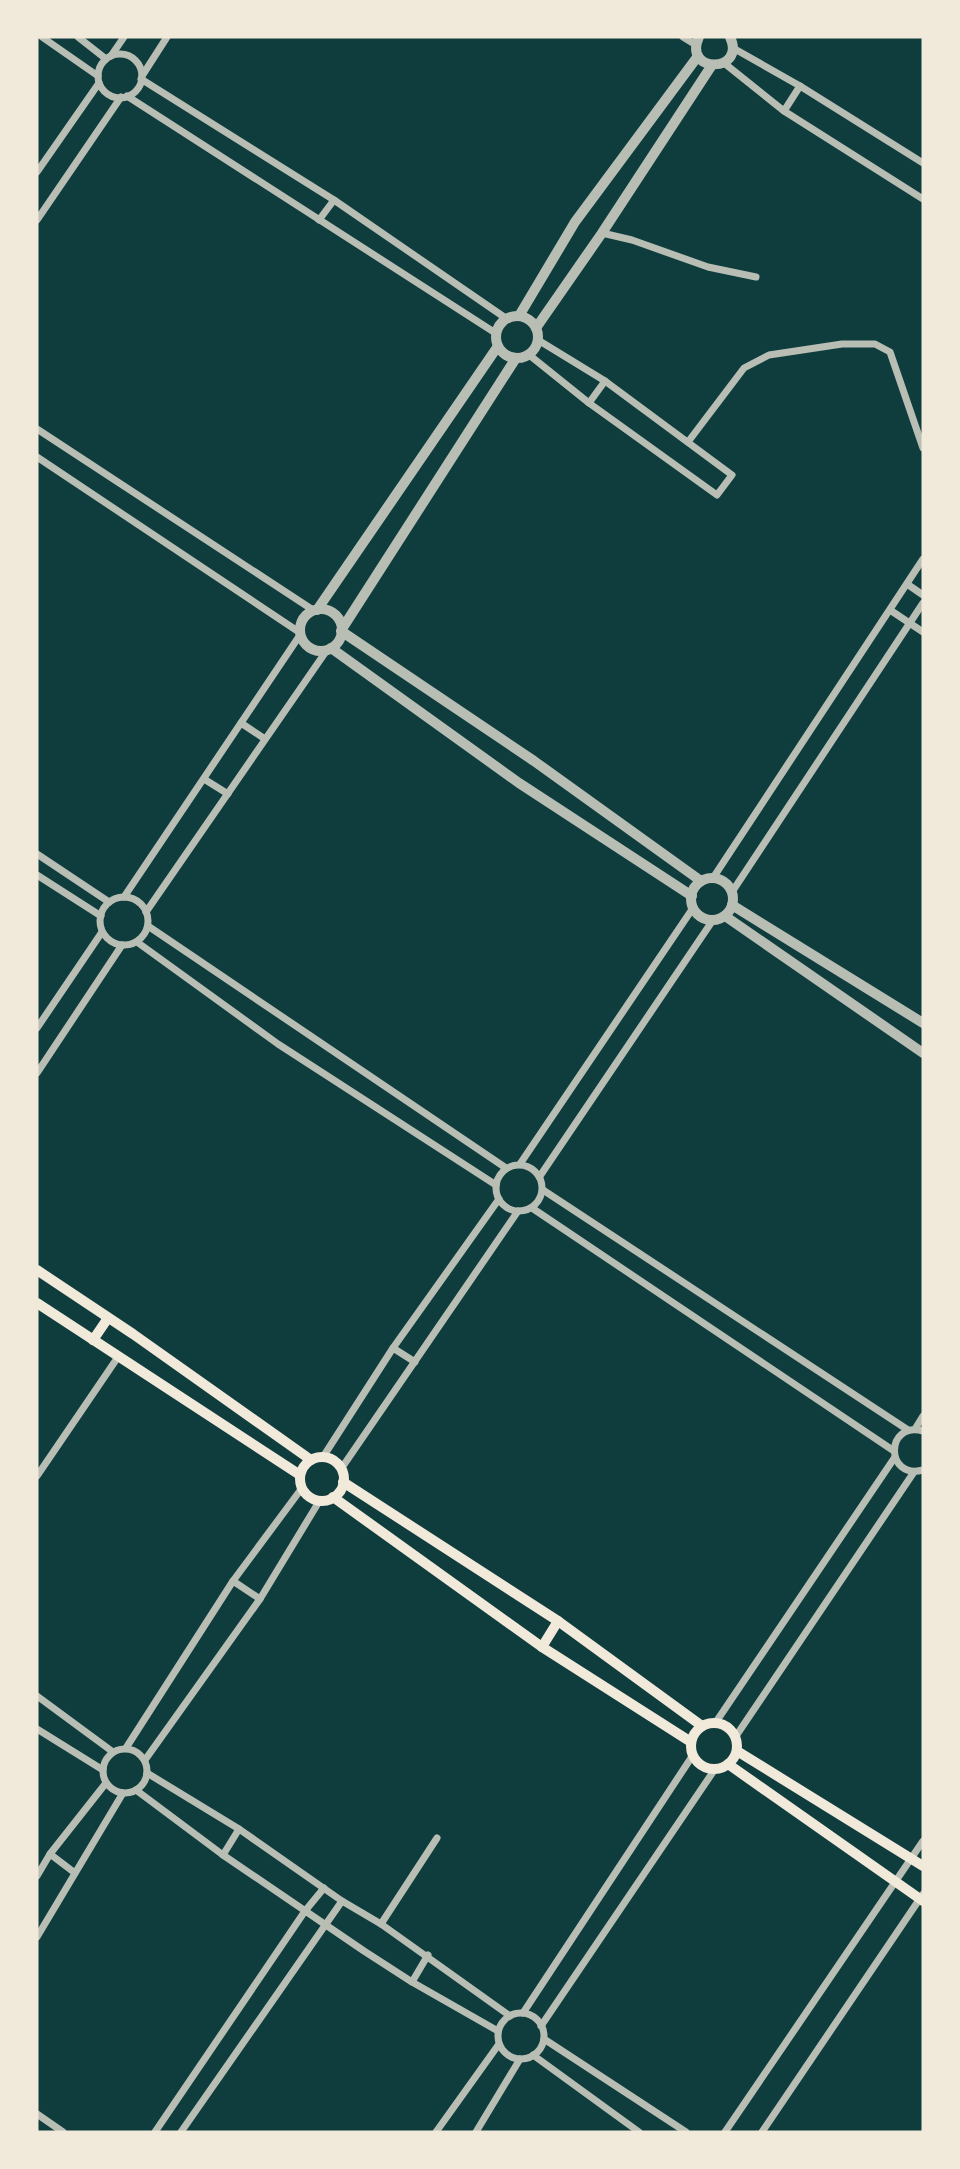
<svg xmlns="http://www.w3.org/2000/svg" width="960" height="2169" font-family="Overpass,sans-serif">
	<rect width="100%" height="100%" fill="#0f3d3e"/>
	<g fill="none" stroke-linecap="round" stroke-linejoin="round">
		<!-- minor -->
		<g stroke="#b8beb3" stroke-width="7">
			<path d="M 42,37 L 98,76"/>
			<path d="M 78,37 L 106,59"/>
			<path d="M 683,37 L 696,45"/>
			<path d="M 733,48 L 800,86 L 923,163"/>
			<circle cx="120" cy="76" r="22"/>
			<path d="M 111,56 L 124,37"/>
			<path d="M 724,63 L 784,111 L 923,199"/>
			<path d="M 142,76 L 167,37"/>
			<path d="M 141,79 L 334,200 L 507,319"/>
			<path d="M 127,96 L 497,334"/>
			<path d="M 784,111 L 800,86"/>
			<path d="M 37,172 L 99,83"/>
			<path d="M 37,220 L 121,97"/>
			<path d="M 319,220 L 334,200"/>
			<path d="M 602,233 L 632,240 L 708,267 L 756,277"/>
			<path d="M 528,354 L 589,403 L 717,495 L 732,475 L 605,381 L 538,340"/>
			<path d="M 589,403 L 605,381"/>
			<path d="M 37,429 L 313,610"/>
			<path d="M 688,442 L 744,368 L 769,355 L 842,344 L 875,344 L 890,352 L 923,448"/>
			<path d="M 37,457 L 299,632"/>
			<path d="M 907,584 L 923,595"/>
			<path d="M 890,610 L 923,632"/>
			<path d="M 241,723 L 265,739"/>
			<path d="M 204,779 L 228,794"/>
			<path d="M 37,854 L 109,902"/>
			<path d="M 37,875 L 101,916"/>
			<path d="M 713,878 L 923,559"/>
			<path d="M 732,892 L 923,603"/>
			<path d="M 124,897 L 300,635"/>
			<circle cx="124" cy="921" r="24"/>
			<path d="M 146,912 L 327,650"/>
			<path d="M 148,926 L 506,1168"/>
			<path d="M 137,942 L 278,1044 L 496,1185"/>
			<path d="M 37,1028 L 102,932"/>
			<path d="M 37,1073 L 122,945"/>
			<path d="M 520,1164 L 693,908"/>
			<circle cx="519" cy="1188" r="23"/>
			<path d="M 540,1176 L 713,920"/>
			<path d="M 543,1190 L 908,1430"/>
			<path d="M 532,1208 L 894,1451"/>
			<path d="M 393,1348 L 415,1362"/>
			<path d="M 915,1429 L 923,1416"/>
			<path d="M 923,1431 C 885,1421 885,1480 923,1470"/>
			<path d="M 323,1457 L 393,1348 L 499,1199"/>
			<path d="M 341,1469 L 518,1211"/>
			<path d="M 37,1476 L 118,1357"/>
			<path d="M 233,1581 L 260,1599"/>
			<path d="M 37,1696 L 113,1752"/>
			<path d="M 716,1722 L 895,1457"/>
			<path d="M 37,1729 L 103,1770"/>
			<path d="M 736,1736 L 914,1472"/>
			<path d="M 126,1748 L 233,1581 L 302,1488"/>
			<circle cx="125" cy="1771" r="22"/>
			<path d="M 145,1760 L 260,1599 L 320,1500"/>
			<path d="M 147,1773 L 239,1829 L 342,1901 L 381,1924 L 510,2016"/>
			<path d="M 136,1790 L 223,1855 L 364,1951 L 412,1982 L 498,2031"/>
			<path d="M 50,1854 L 75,1873"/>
			<path d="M 223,1855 L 239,1829"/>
			<path d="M 37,1876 L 50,1854 L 106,1783"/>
			<path d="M 381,1924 L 437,1838"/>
			<path d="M 37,1937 L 123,1793"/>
			<path d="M 412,1982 L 428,1955"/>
			<path d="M 523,2013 L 693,1755"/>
			<circle cx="521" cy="2036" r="23"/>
			<path d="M 541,2026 L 715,1769"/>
			<path d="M 544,2039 L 686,2132"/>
			<path d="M 533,2055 L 639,2132"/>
			<path d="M 37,2114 L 63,2132"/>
			<path d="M 155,2132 L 305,1911 L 324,1888"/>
			<path d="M 181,2132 L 342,1901"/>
			<path d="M 436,2132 L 499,2044"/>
			<path d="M 476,2132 L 520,2059"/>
			<path d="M 725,2132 L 923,1841"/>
			<path d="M 762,2132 L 923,1894"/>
		</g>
		<!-- tertiary -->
		<g stroke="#b8beb3" stroke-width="10">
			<path d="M 699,37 C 682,74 747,73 730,37"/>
			<path d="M 519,316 L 575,222 L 698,56"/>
			<circle cx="517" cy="337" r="21"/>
			<path d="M 536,328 L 602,233 L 712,65"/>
			<circle cx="321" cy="630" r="21"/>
			<path d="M 317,610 L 498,346"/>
			<path d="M 342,629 L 516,358"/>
			<path d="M 341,631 L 534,761 L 701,881"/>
			<path d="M 331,648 L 519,783 L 692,896"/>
			<circle cx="712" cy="899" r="21"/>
			<path d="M 732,905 L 923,1023"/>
			<path d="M 725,916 L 923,1053"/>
		</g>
		<!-- secondary -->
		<g stroke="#f1e9da" stroke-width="10">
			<path d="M 37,1270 L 133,1334 L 311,1460"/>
			<path d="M 37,1303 L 300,1475"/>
			<path d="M 93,1340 L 108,1318"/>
			<circle cx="322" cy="1479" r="22"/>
			<path d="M 343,1482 L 558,1621 L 702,1726"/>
			<path d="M 333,1497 L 542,1647 L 691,1742"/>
			<path d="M 542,1647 L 558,1621"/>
			<circle cx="714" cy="1746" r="23"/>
			<path d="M 737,1751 L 923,1866"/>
			<path d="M 728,1764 L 923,1901"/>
		</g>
	</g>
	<!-- border -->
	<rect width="960" height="2169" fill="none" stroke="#f1e9da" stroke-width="77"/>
</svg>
